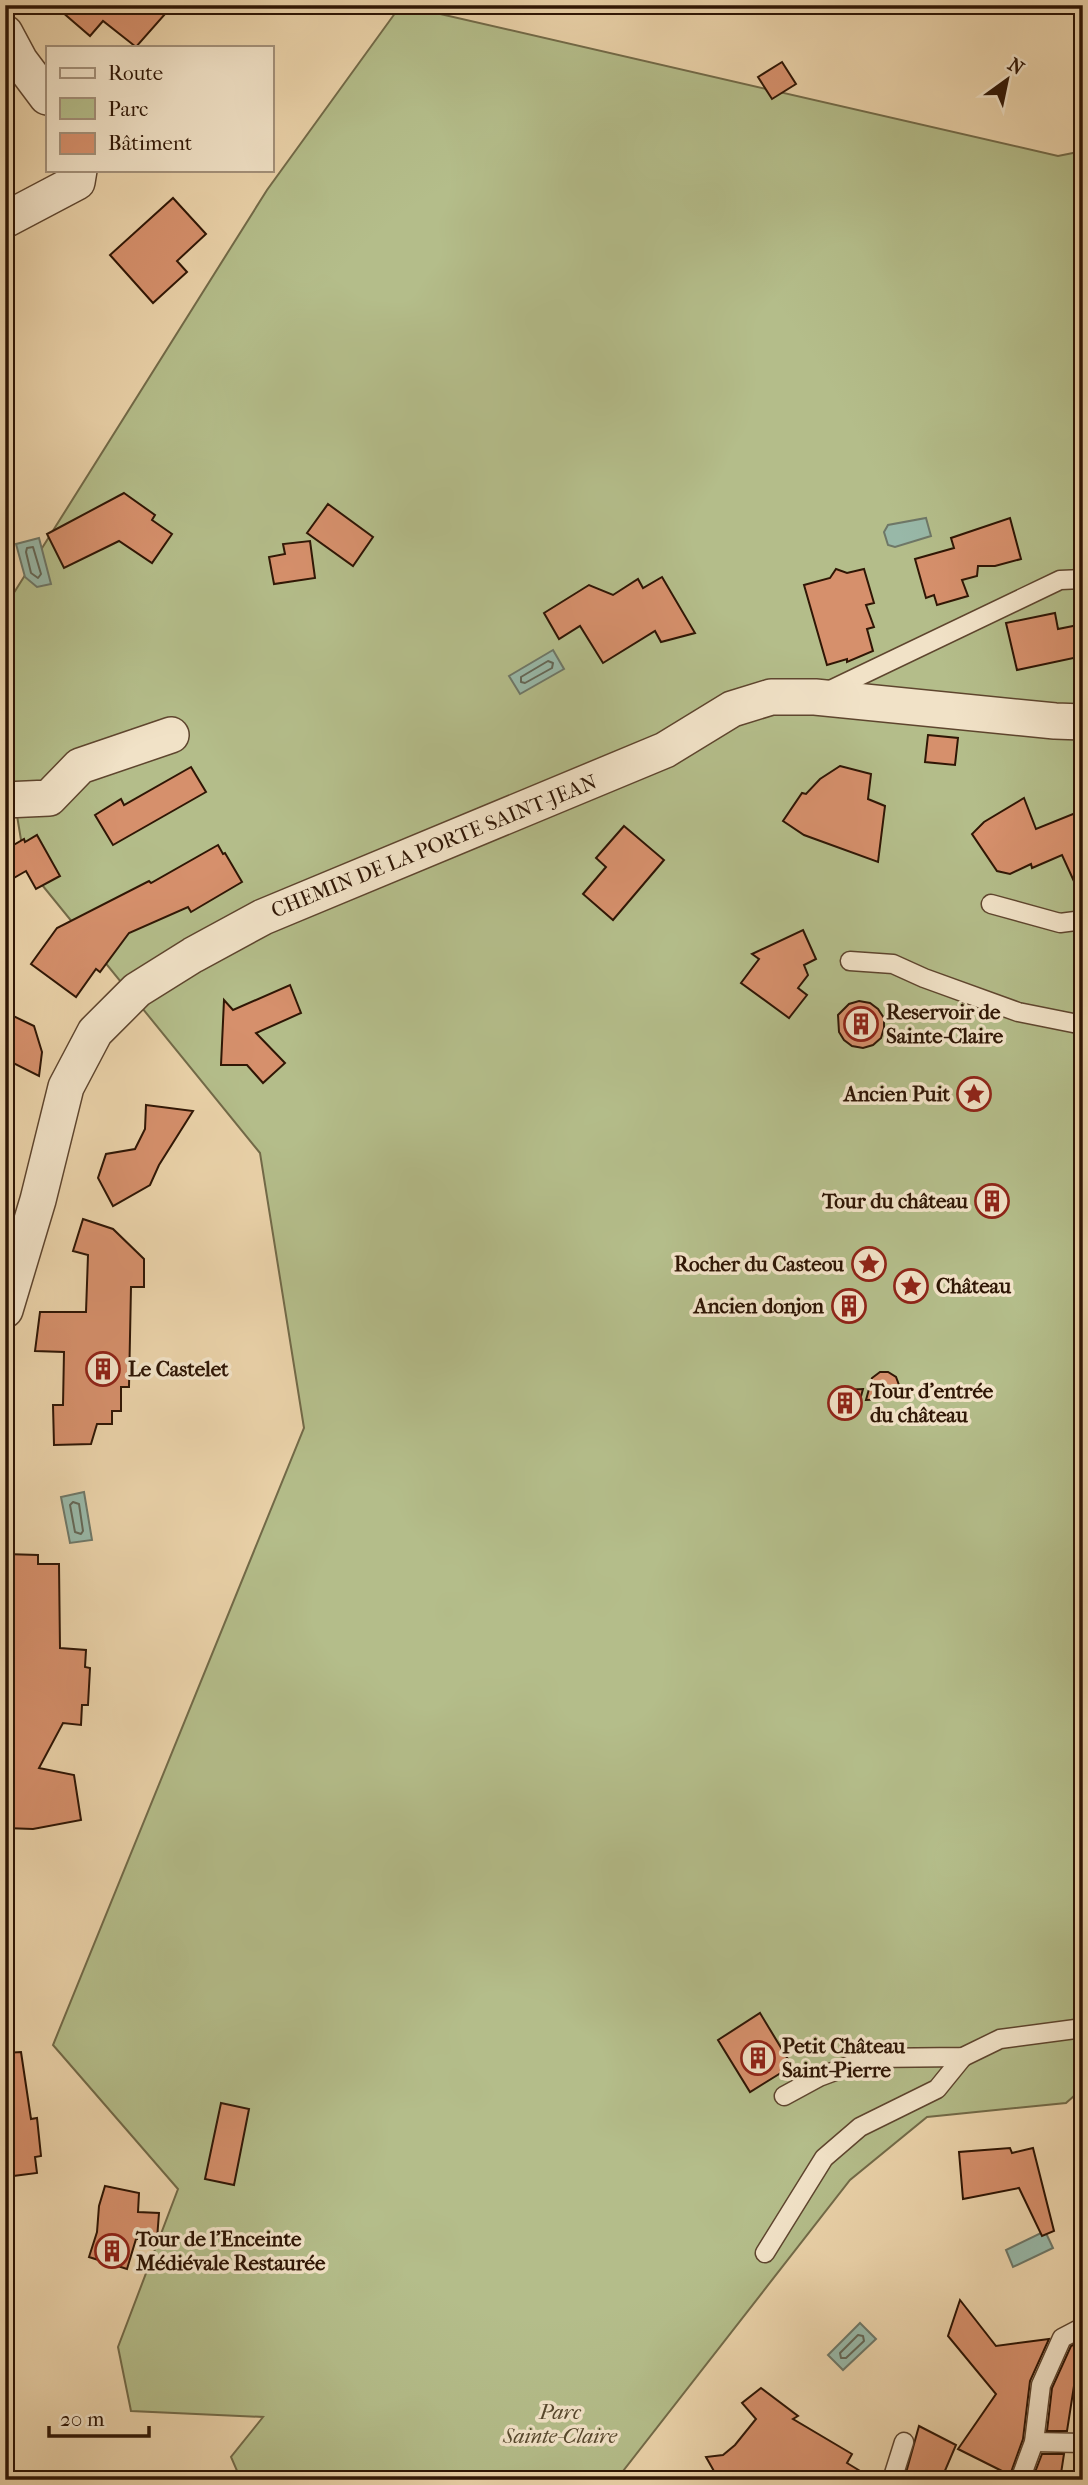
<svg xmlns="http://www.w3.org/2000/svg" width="1088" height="2485" font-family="'IM FELL French Canon',serif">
	<rect width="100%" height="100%" fill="#ead2a9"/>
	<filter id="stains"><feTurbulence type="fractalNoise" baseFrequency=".00286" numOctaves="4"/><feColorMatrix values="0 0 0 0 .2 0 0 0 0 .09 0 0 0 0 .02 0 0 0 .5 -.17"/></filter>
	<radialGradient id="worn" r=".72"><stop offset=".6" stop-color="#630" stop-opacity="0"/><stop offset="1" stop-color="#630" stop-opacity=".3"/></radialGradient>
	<!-- green -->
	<path fill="#b4bd8a" stroke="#726a48" stroke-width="2" d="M 401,5 L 1058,156 L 1083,151 L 1083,2088 L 1066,2103 L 927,2117 L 850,2180 L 616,2480 L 241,2480 L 231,2457 L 263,2417 L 131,2411 L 118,2347 L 178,2189 L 53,2045 L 304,1428 L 260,1153 L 25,864 L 5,743 L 5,607 L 267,190 Z"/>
	<!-- water -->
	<g fill="#98b8a8" stroke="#6e7767" stroke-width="2">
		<path d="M 926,518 L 931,536 L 895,547 L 888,545 L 884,532 L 888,525 Z"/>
		<path d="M 39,538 L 51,584 L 37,587 L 25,577 L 16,544 Z"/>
		<path d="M 553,650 L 564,669 L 520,694 L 509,676 Z"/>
		<path d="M 84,1492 L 92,1540 L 70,1543 L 61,1497 Z"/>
		<path d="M 1045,2231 L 1053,2248 L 1013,2267 L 1006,2250 Z"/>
		<path d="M 860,2323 L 876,2339 L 843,2370 L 828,2355 Z"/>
	</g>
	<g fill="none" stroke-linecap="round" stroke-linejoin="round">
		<!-- shore -->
		<g stroke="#646756" stroke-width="2">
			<path d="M 33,547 L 41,574 L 38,578 L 31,573 L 26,552 L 27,548 Z"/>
			<path d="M 548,661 L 553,663 L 552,668 L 525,683 L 521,682 L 521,677 Z"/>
			<path d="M 73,1502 L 79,1504 L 83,1531 L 81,1534 L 75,1532 L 70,1505 Z"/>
			<path d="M 858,2335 L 863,2336 L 864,2341 L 846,2358 L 841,2358 L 840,2353 Z"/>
		</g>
	</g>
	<!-- building -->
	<g fill="#d6906c" stroke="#2f1605" stroke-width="2">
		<path d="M 54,5 L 173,5 L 136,47 L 103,21 L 90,36 Z"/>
		<path d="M 782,62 L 796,84 L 772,99 L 758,77 Z"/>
		<path d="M 173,198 L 206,234 L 177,261 L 187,272 L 153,303 L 110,255 Z"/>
		<path d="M 124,493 L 155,515 L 152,520 L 172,534 L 152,563 L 119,541 L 64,568 L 47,534 Z"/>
		<path d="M 328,504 L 373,537 L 353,566 L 307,533 Z"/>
		<path d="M 1010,518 L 1021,559 L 995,566 L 978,566 L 977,576 L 962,580 L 968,596 L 937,605 L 934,595 L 926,598 L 915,559 L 954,548 L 951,538 Z"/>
		<path d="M 310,541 L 315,578 L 274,584 L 269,557 L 285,554 L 283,544 Z"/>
		<path d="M 836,569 L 847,573 L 864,569 L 874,603 L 866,605 L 874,627 L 867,629 L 873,651 L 847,662 L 847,659 L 827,665 L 804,585 L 830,578 Z"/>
		<path d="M 662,577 L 695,633 L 661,642 L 655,631 L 603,663 L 580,626 L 559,639 L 544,613 L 589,585 L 613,595 L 638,579 L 643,588 Z"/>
		<path d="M 1055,613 L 1058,629 L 1083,624 L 1083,656 L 1017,670 L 1006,623 Z"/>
		<path d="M 928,735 L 958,738 L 955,765 L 925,762 Z"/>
		<path d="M 840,766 L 871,774 L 868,799 L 885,806 L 878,862 L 804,835 L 783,821 L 802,793 L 806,794 L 820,779 Z"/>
		<path d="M 191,767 L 206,792 L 113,845 L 95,815 L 121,799 L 124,805 Z"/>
		<path d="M 1024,798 L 1036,829 L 1083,810 L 1083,901 L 1062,855 L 1032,868 L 1031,864 L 1010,874 L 997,871 L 972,834 L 984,822 Z"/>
		<path d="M 624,826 L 664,860 L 613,920 L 583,894 L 606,867 L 596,858 Z"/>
		<path d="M 37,835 L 60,876 L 36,889 L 26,871 L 5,883 L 5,850 L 24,839 L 25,842 Z"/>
		<path d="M 218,845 L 223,854 L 225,853 L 242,882 L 191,912 L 188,907 L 129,933 L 100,972 L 96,969 L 76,997 L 31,964 L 57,928 L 149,881 L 151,883 Z"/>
		<path d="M 803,930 L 816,959 L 804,965 L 808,975 L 798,988 L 807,995 L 789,1018 L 741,983 L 759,959 L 752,954 Z"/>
		<path d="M 290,985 L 301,1013 L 256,1033 L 285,1063 L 263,1083 L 247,1065 L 221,1065 L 224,1000 L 233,1010 Z"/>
		<path d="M 859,1001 L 870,1003 L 878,1009 L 884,1018 L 884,1028 L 881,1038 L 873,1045 L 863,1048 L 852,1046 L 844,1040 L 839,1032 L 838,1015 L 849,1004 Z"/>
		<path d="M 5,1012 L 34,1026 L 42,1052 L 39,1076 L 5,1059 Z"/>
		<path d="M 146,1105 L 193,1111 L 159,1165 L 150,1185 L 113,1206 L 98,1178 L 106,1154 L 135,1149 L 145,1129 Z"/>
		<circle cx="992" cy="1201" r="14"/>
		<path d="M 83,1219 L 113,1229 L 144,1259 L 144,1287 L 131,1287 L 129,1387 L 121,1387 L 121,1411 L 112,1411 L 112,1424 L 97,1424 L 91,1444 L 54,1445 L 53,1405 L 63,1405 L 64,1352 L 35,1351 L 40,1312 L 86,1312 L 88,1255 L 73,1251 Z"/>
		<path d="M 880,1372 L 888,1372 L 896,1377 L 899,1385 L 896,1394 L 889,1399 L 866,1400 L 872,1378 Z"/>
		<path d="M 863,1389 L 857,1411 L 850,1417 L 841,1417 L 834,1412 L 831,1404 L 833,1396 L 840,1390 Z"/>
		<path d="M 5,1554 L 38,1555 L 38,1564 L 59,1564 L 60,1648 L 86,1650 L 85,1667 L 90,1668 L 88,1705 L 82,1705 L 81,1725 L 63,1723 L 39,1768 L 74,1775 L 81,1820 L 33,1829 L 5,1828 Z"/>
		<path d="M 760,2013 L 792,2066 L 750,2092 L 718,2040 Z"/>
		<path d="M 21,2052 L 31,2119 L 37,2118 L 41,2156 L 35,2157 L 37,2173 L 5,2177 L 5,2053 Z"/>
		<path d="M 221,2103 L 249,2109 L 234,2185 L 205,2179 Z"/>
		<path d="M 1010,2148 L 1012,2153 L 1033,2148 L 1054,2231 L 1042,2236 L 1019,2188 L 963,2199 L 959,2152 Z"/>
		<path d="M 105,2186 L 139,2193 L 138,2212 L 159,2213 L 157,2239 L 136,2239 L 127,2269 L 89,2257 L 97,2232 L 99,2206 Z"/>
		<path d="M 960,2300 L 996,2346 L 1049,2339 L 1030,2381 L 1023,2439 L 1010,2475 L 958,2449 L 996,2394 L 948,2336 Z"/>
		<path d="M 1081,2341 L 1067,2431 L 1047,2431 L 1052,2388 L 1071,2346 Z"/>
		<path d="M 761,2388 L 798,2416 L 793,2419 L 852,2454 L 847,2463 L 875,2480 L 719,2480 L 706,2457 L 723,2455 L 735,2445 L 756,2419 L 742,2403 Z"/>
		<path d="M 919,2426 L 956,2445 L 941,2480 L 904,2480 Z"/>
		<path d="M 1042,2454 L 1064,2454 L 1060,2480 L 1032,2480 Z"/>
	</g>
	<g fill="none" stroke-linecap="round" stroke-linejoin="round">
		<!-- service casing -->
		<g stroke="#5e452e" stroke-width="21">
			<g id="service">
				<path d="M 824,693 L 1060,580 L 1083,579"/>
				<path d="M 991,904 L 1060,923 L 1083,920"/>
				<path d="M 850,961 L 893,964 L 924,978 L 1018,1012 L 1083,1025"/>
				<path d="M 784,2096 L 819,2077 L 870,2058 L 963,2057 L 1000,2039 L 1083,2028"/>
				<path d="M 765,2253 L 824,2158 L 860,2127 L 937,2089 L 963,2057"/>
				<path d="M 1034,2442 L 1083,2443"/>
				<path d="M 892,2480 L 904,2442"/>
				<path d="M 1020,2480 L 1034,2442 L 1041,2385 L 1062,2338 L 1083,2327"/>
			</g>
		</g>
		<!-- minor casing -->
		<g stroke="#5e452e" stroke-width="38">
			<g id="minor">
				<path d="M 5,33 L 20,61 L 47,97"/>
				<path d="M 5,220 L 77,182 L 79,170"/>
				<path d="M 5,800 L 49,798 L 80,766 L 171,735"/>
				<path d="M 5,1310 L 38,1200 L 66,1087 L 95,1032 L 137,990 L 193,955 L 263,917 L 665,750 L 732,709 L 771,697 L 815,697 L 1055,721 L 1083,722"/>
			</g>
		</g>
		<!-- service -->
		<use href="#service" stroke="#f1e2c7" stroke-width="18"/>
		<!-- minor -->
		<use href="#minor" stroke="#f1e2c7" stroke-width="35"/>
	</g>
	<!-- icons -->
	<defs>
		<g id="building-ring" transform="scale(1.75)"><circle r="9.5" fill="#f1e2c7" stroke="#8f2418" stroke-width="1.5"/><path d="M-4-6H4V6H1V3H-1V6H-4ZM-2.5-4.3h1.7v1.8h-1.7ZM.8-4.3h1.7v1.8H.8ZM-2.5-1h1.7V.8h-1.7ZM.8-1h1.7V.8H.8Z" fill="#8f2418"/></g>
		<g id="sight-ring" transform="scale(1.75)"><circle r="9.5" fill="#f1e2c7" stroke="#8f2418" stroke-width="1.5"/><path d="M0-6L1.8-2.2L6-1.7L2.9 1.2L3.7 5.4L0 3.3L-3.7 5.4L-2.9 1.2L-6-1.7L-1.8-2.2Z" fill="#8f2418"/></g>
	</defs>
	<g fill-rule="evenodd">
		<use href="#building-ring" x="861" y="1024"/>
		<use href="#sight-ring" x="974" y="1094"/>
		<use href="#building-ring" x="992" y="1201"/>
		<use href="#sight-ring" x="869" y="1264"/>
		<use href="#sight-ring" x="911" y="1286"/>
		<use href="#building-ring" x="849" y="1306"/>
		<use href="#building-ring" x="103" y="1369"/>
		<use href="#building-ring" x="845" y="1403"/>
		<use href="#building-ring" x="758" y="2058"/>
		<use href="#building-ring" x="112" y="2251"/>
	</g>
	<g text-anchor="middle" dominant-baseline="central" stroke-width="7" stroke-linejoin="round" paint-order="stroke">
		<!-- street labels -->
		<g font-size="21" fill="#2f1605" stroke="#f1e2c7">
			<text transform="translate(434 846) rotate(-22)">CHEMIN DE LA PORTE SAINT-JEAN</text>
		</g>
		<!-- poi labels -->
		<g font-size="21" font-weight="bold" fill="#2f1605" stroke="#f1e2c7" text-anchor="start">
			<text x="886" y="1012">Reservoir de<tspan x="886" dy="24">Sainte-Claire</tspan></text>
			<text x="950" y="1094" text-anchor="end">Ancien Puit</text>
			<text x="968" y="1201" text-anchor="end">Tour du château</text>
			<text x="844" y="1264" text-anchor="end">Rocher du Casteou</text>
			<text x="936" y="1286">Château</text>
			<text x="824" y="1306" text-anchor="end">Ancien donjon</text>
			<text x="128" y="1369">Le Castelet</text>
			<text x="870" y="1391">Tour d'entrée<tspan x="870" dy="24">du château</tspan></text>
			<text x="782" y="2046">Petit Château<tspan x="782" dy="24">Saint-Pierre</tspan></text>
			<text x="136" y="2239">Tour de l'Enceinte<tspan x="136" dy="24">Médiévale Restaurée</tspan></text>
		</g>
		<!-- park labels -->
		<g font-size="21" font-style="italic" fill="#57482d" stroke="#f1e2c7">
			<text x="560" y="2412">Parc<tspan x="560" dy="24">Sainte-Claire</tspan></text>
		</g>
	</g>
	<!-- margin -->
	<rect width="1088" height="2485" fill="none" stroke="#ead2a9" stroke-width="28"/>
	<rect x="7" y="7" width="1074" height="2471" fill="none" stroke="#2f1605" stroke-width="3.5"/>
	<rect x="14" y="14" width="1060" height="2457" fill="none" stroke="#2f1605" stroke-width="2"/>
	<!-- legend -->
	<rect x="46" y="46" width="228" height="126" fill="#f1e2c7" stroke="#a39079" stroke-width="2"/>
	<rect x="60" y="68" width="35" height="10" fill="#f1e2c7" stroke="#a39079" stroke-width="2"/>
	<text x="108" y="80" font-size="21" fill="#2f1605">Route</text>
	<rect x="60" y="98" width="35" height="21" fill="#b4bd8a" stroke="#a39079" stroke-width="2"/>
	<text x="108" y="116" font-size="21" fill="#2f1605">Parc</text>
	<rect x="60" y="133" width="35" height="21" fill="#d6906c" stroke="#a39079" stroke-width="2"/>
	<text x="108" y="150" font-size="21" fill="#2f1605">Bâtiment</text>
	<!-- north arrow -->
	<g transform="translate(1007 80) rotate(33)" stroke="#f1e2c7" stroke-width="5" paint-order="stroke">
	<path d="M0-5L12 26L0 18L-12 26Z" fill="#2f1605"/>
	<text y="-10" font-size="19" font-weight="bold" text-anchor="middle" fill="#2f1605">N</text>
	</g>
	<!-- scale -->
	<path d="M49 2426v10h100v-10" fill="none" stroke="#2f1605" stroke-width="3.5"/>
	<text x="60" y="2426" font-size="21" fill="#2f1605" stroke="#f1e2c7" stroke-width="5" paint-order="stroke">20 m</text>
	<rect width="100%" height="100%" filter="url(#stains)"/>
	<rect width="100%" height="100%" fill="url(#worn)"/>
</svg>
